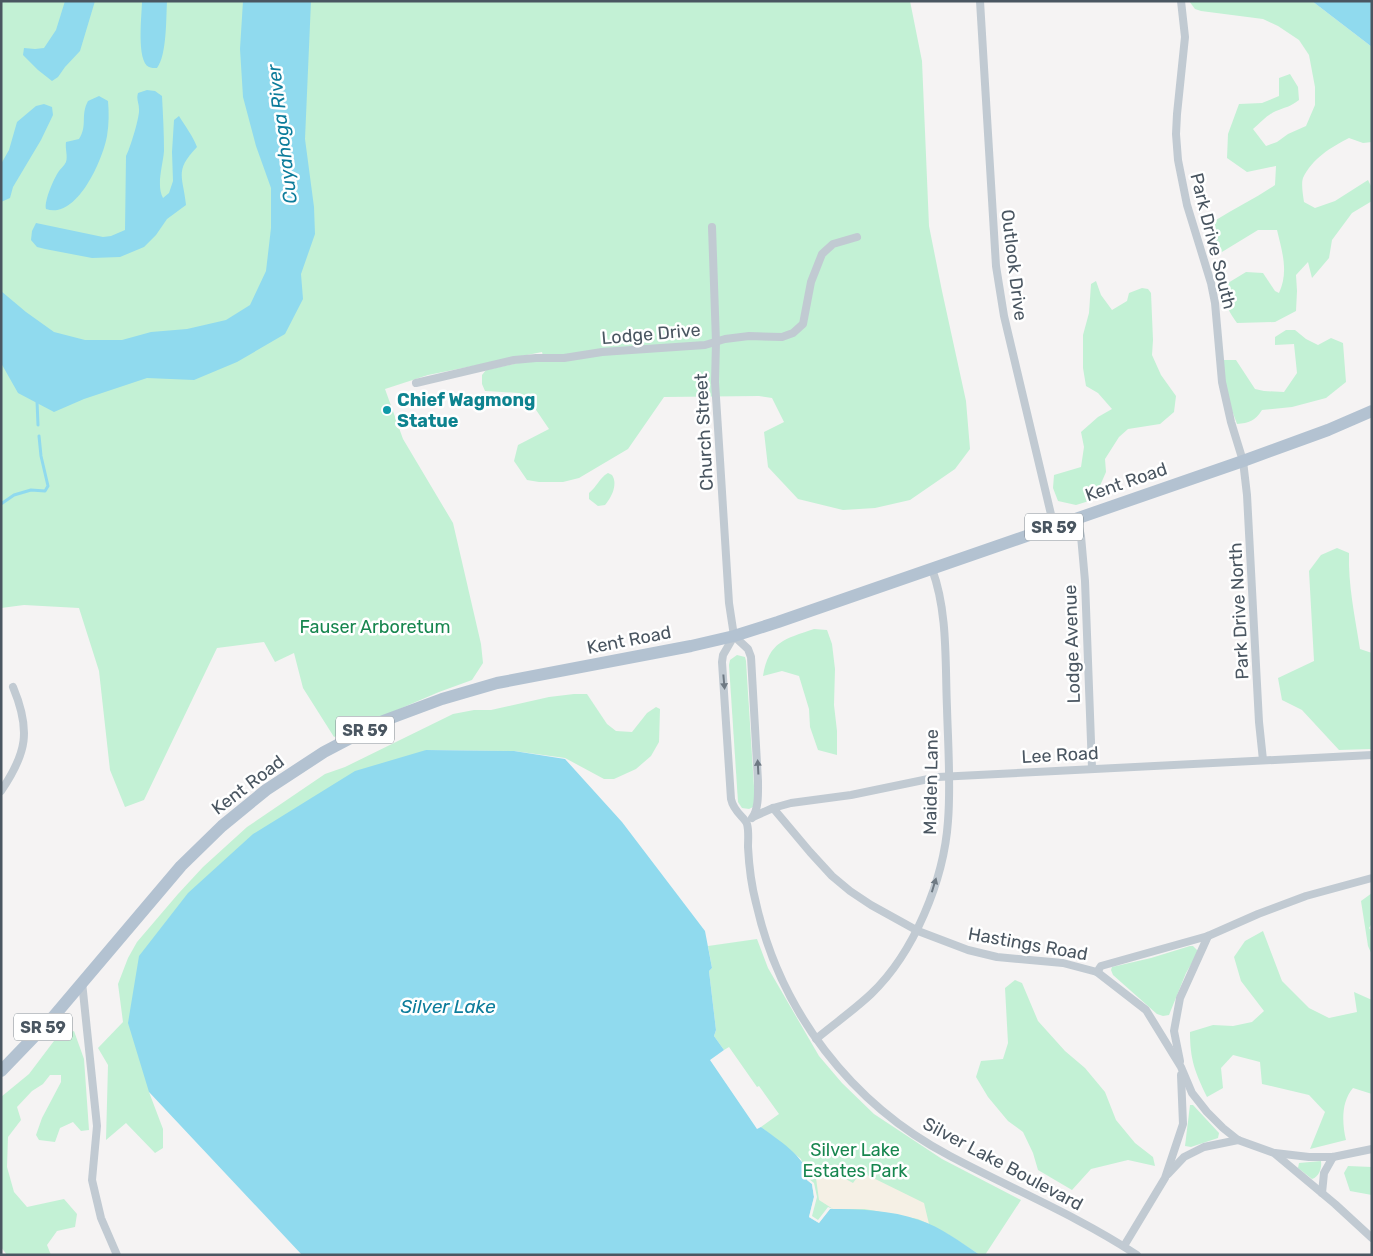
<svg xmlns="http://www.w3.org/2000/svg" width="1373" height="1256" font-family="Rubik,sans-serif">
	<rect width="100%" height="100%" fill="#f5f3f3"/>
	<!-- green -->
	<g fill="#c3f1d5">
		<path d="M 1,1 L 910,1 L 922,61 L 929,226 L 942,291 L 966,401 L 970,449 L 955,469 L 910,500 L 875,508 L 843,510 L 798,499 L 768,467 L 764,432 L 784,422 L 772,398 L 759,396 L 664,397 L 628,449 L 579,478 L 563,482 L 539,482 L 527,480 L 514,461 L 518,445 L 549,429 L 528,398 L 519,393 L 485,391 L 482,384 L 482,375 L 486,370 L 528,361 L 544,360 L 542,352 L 428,375 L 385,389 L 403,439 L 453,523 L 481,644 L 483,663 L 472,680 L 439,692 L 334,737 L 303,688 L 294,653 L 275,662 L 264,642 L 217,648 L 144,800 L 125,807 L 110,770 L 99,671 L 79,608 L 24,605 L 1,608 Z"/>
		<path d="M 1189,1 L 1312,1 L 1372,47 L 1372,142 L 1363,143 L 1349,138 C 1331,147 1312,159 1303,178 C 1301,184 1303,195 1304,202 L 1315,208 L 1335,201 L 1368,180 L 1372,188 L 1372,201 L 1352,213 L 1332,240 L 1329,258 L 1312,278 L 1308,262 L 1296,275 L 1297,291 L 1296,311 L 1275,322 L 1237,323 C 1226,307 1223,302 1228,283 L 1246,272 L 1263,273 L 1275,291 L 1279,293 C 1289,272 1282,251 1277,230 L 1258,230 L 1217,255 L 1209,241 L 1216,220 C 1235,208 1256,198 1275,185 L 1276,166 L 1247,172 L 1227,158 L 1228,134 L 1239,104 L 1262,103 L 1279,96 L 1279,78 L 1290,74 L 1298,87 L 1299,100 C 1290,107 1286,107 1276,111 C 1267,115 1260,123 1253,129 L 1266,146 L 1277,142 L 1288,134 L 1306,126 L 1315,105 L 1315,87 L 1309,55 L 1299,40 L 1278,26 L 1263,19 L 1201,11 L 1195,9 Z"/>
		<path d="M 1096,281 L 1101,295 L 1112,310 L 1127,301 L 1129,293 L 1142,288 L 1148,289 L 1151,293 L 1153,340 L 1152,355 L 1161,375 L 1176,396 L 1174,412 L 1160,424 L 1128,429 L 1119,437 L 1105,459 L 1106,472 L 1099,488 L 1089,501 L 1076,505 L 1058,501 L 1053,488 L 1054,475 L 1081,467 L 1084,447 L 1081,432 L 1098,417 L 1112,409 L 1098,393 L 1086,386 L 1083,368 L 1083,335 L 1089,313 L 1091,284 Z"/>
		<path d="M 1286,330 L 1295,330 L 1306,339 L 1318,345 L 1331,338 L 1343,343 L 1346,382 L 1326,398 L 1292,407 L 1262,410 C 1255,421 1249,423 1237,424 L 1223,386 L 1223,360 L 1236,360 L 1255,389 L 1264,391 L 1284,392 L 1297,373 L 1294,344 L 1275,345 L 1275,337 Z"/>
		<path d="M 608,473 L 612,475 C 618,484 612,497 605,505 L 598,506 L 589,499 L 589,493 C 597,487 599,478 608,473 Z"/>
		<path d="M 1337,548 L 1349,553 C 1348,585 1355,617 1360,649 L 1372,653 L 1372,749 L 1339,750 L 1302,710 L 1282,700 L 1278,678 L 1314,661 L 1309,571 L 1321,555 Z"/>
		<path d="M 814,629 L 827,630 L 832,644 L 835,669 L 834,705 L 837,731 L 837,755 L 818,750 L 810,727 L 809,709 L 799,676 L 782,671 L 763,676 C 769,641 785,639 814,629 Z"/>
		<path d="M 737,655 L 745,657 L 746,661 L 755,803 L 753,807 L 749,809 L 742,808 L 738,802 L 729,665 L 730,660 Z"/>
		<path d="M 574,694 L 587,694 L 607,724 L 616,731 L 632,732 L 647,713 L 656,707 L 660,709 L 659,742 L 651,756 L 636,769 L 614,779 L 604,779 L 565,758 L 514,751 L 426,750 L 149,1092 L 163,1129 L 163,1148 L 155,1153 L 126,1123 L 106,1140 L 108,1065 L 98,1048 L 123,1022 L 118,984 L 128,958 L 137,942 L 178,894 L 203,867 L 247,827 L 325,774 L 345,767 L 453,714 L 474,710 L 491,710 L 549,697 Z"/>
		<path d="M 1372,893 L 1372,923 L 1369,928 L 1372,932 L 1372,955 L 1368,946 L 1361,901 Z"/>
		<path d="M 1263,931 L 1282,981 L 1309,1008 L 1329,1018 L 1357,1012 L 1354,992 L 1372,1000 L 1372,1094 L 1353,1088 C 1341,1102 1342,1123 1346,1140 L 1310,1149 L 1325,1112 L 1309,1095 L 1262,1084 L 1260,1062 L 1233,1055 L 1221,1068 L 1223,1088 L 1207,1097 C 1195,1072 1190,1060 1190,1032 L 1213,1025 L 1233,1026 L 1252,1022 L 1264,1011 L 1241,981 L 1234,957 L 1245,941 Z"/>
		<path d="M 757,939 L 768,968 L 819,1056 L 842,1083 L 874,1114 L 942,1159 L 1021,1200 L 985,1255 L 980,1255 L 946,1233 L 819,1223 L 809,1217 L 814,1197 L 812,1184 L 807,1180 L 801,1159 L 761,1127 L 779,1114 L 759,1086 L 757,1087 L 729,1047 L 724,1050 L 714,1036 L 716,1030 L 709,971 L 712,968 L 708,946 Z"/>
		<path d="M 1190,946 L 1193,946 L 1197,950 L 1197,954 L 1186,973 L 1169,1015 L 1163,1016 L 1157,1014 L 1113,975 L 1111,970 L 1112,967 L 1151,958 Z"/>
		<path d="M 1015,980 L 1022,983 L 1038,1021 L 1065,1051 L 1085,1068 L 1105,1092 L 1116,1120 L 1135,1143 L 1153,1157 L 1155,1166 L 1128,1160 L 1091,1169 L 1072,1190 L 1038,1170 L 1033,1153 L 1023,1132 L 1008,1121 L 988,1097 L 976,1077 L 981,1061 L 1003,1059 L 1008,1043 L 1005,988 Z"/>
		<path d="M 74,1031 L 84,1059 L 89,1130 L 81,1131 L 73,1122 L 60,1128 L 55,1142 L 39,1140 L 36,1135 L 42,1118 L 61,1082 L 61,1075 L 50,1075 L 43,1084 L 32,1091 L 17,1107 L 21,1120 L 8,1137 L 7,1167 L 14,1192 L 27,1207 L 64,1199 L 77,1214 L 75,1227 L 57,1231 L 47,1245 L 51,1255 L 7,1255 L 1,1247 L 1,1097 L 29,1074 L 57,1037 Z"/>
		<path d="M 1190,1105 L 1193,1105 L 1219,1133 L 1218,1138 L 1191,1147 L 1185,1146 Z"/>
		<path d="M 1321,1161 C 1322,1168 1319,1177 1312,1179 L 1298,1168 L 1299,1163 Z"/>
		<path d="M 1348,1166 L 1372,1167 L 1372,1195 L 1350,1191 L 1344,1173 Z"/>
	</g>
	<!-- sand -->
	<path fill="#f5f0e5" d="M 822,1166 L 853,1183 L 861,1172 L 924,1203 L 929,1224 L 918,1219 L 865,1209 L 833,1209 L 819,1200 L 816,1178 Z"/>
	<!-- water -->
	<g fill="#90daee">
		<path d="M 65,1 L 95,1 L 80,51 L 65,67 L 58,77 L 52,81 L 38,70 L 23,55 L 24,48 L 35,49 L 44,48 L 56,30 Z"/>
		<path d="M 142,1 L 167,1 C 166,18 167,55 157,68 C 154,68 151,68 149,67 C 136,61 142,14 142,1 Z"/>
		<path d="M 243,1 L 311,1 L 305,139 L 314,207 L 315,234 L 301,274 L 303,299 L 285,334 L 237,362 L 194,380 L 147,378 L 84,399 L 54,412 L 18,393 L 1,363 L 1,291 L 26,312 L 54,332 L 85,340 L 122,340 L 151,332 L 187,329 L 226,320 L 250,305 L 266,271 L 271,228 L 271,188 L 256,146 L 243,97 L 240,49 Z"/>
		<path d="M 1312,1 L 1372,1 L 1372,47 Z"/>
		<path d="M 147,90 L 155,91 L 162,96 C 163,115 164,133 164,151 C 163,165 156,185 163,198 L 169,193 L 173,181 L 172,152 L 174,120 L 179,116 C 185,126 193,136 197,147 C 174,171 183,176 186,205 L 167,219 L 156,235 L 144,247 L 120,257 L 92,258 L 45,249 L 37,247 L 31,240 L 32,231 L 36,223 L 103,237 L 111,236 L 125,230 L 126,156 C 130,149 140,116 139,109 C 139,103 136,99 138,93 Z"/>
		<path d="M 99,96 L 108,101 C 109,112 109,124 107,136 C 103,159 77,220 46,209 C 44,201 54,178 59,171 C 61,168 64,166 66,162 C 68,156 65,149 66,142 L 79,139 C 88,125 80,116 88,101 Z"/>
		<path d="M 44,104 L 52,107 L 53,115 L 41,140 L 13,187 L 10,198 L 1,202 L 1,164 L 9,150 L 17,122 L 36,106 Z"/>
		<path d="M 426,750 L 514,751 L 565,759 L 622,822 L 705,931 L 712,968 L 709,971 L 716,1030 L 714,1036 L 724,1050 L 710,1060 L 757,1129 L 761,1127 C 775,1138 811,1159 807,1180 L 812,1184 L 814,1197 L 809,1217 L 819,1223 L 830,1209 C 857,1209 892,1210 919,1220 C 941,1227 960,1242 980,1255 L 302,1255 L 149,1092 L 128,1023 L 139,956 L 188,893 L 253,834 L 355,771 Z"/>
	</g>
	<!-- pier -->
	<path fill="#f5f3f3" d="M 808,1173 L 809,1173 L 810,1175 L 809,1179 L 814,1183 L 817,1197 L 812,1216 L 818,1220 L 828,1207 L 833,1209 L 830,1209 L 819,1223 L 809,1217 L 814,1197 L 812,1184 L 807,1180 Z"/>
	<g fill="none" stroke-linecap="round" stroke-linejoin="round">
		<!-- stream -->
		<g stroke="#90daee" stroke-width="3">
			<path d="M 37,401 L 38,425"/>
			<path d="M 1,504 L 14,495 L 31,490 L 45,491 L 48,486 L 41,456 L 39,436"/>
		</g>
		<!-- street -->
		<g stroke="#c1cad2" stroke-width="8">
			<path d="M 980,1 L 996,266 L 1004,316 L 1054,527"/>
			<path d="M 1181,1 L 1185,37 L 1177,114 L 1176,134 L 1178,160 L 1187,205 L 1211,283 L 1215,303 L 1222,382 L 1231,422 L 1243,461 L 1247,495 L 1259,722 L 1263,760"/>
			<path d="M 712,227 L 716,342 L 715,382 L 720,460 L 729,603 L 734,636"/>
			<path d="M 416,383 L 514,360 L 536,358 L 564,358 L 602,352 L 705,345 L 725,339 L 749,336 L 782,337 L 793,333 L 803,324 L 811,282 L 822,254 L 833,244 L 857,237"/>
			<path d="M 1077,518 L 1081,536 L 1085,581 L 1092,768"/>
			<path d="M 734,636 L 723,655 L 722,662 L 731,799 C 734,813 745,817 747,824 C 749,831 748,840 748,847 C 749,866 751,884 756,903 C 780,1011 851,1104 950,1156 C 1012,1189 1078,1216 1137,1255"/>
			<path d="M 734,636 L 748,649 L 751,657 L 758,781 C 758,792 759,809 752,818"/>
			<path d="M 1,791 C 27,753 31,730 13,687"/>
			<path d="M 773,808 L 810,852 L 832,876 L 850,891 L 871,905 L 918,931 L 968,950 L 997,957 L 1063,963 L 1097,972 L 1101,966 L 1208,936 L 1258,914 L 1306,896 L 1372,878"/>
			<path d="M 755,816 L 773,808 L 791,803 L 851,795 L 938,777 L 1372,755"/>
			<path d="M 1097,972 L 1146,1010 L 1181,1067 L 1192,1093 L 1207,1112 L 1223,1128 L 1238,1140 L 1274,1153 L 1335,1204 L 1372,1238"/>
			<path d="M 82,982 L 97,1126 L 92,1180 L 101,1218 L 117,1255"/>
			<path d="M 816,1039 C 834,1024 854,1010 871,994 C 914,953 944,880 948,821 C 951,784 948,745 947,708 C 945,662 948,612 932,569"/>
			<path d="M 1180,1061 L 1174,1031 L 1180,998 L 1208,936"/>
			<path d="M 1275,1153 L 1309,1157 L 1333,1157 L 1372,1149"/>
			<path d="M 1168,1174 L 1184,1157 L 1204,1147 L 1238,1140"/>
			<path d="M 1322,1193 L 1324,1173 L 1333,1157"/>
			<path d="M 1124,1246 L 1165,1178 L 1183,1124 L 1181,1075"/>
		</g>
		<!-- primary -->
		<path stroke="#b3c2d1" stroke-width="12" d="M 1,1071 L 54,1016 L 181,866 L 222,826 L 266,790 L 324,752 L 383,721 L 442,699 L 497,683 L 691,646 L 734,636 L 778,622 L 1243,461 L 1328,430 L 1372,411"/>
	</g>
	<!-- one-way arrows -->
	<defs><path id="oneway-solid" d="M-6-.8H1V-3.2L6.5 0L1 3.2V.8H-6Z" transform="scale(1.25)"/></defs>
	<g fill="#6e7983">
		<use href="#oneway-solid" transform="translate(724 682) rotate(85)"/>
		<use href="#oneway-solid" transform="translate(758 767) rotate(-93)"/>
		<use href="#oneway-solid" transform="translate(934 885) rotate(-73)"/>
	</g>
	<!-- markers -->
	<circle fill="#0f9aa8" stroke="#fff" stroke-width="2" cx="387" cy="410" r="5"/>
	<g text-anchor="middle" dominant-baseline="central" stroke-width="5" stroke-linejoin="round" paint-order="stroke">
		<!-- shield labels -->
		<g fill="#fff" stroke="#808990" stroke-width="1">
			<rect x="1025" y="513.5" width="58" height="27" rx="4"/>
			<rect x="336" y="716.5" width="58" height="27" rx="4"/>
			<rect x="14" y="1013.5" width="58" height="27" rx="4"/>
		</g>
		<g font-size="16" font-weight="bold" fill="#4a5661">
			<text x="1054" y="527">SR 59</text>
			<text x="365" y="730">SR 59</text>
			<text x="43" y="1027">SR 59</text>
		</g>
		<!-- street labels -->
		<g font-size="18" fill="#4a5661" stroke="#fff">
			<text transform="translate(1213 241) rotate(76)">Park Drive South</text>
			<text transform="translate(1014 265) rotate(83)">Outlook Drive</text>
			<text transform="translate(651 334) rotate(-5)">Lodge Drive</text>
			<text transform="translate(704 432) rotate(-93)">Church Street</text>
			<text transform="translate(1126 482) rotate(-19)">Kent Road</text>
			<text transform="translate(1239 611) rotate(-93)">Park Drive North</text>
			<text transform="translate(629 640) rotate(-11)">Kent Road</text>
			<text transform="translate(1072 644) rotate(-92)">Lodge Avenue</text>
			<text transform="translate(1060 755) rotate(-3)">Lee Road</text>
			<text transform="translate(931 782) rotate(-89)">Maiden Lane</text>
			<text transform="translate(248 785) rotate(-37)">Kent Road</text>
			<text transform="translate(1028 944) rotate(10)">Hastings Road</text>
			<text transform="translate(1003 1164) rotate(28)">Silver Lake Boulevard</text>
		</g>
		<!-- culture labels -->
		<g font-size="18" font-weight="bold" fill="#0d838f" stroke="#fff" text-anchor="start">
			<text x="397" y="400">Chief Wagmong<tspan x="397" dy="21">Statue</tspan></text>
		</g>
		<!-- park labels -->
		<g font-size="18" fill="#17864f" stroke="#fff">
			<text x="375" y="627">Fauser Arboretum</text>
			<text x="855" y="1150">Silver Lake<tspan x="855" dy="21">Estates Park</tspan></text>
		</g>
		<!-- water labels -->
		<g font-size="19" font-style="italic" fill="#0c7c9b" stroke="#fff">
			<text transform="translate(282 134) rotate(-97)">Cuyahoga River</text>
			<text x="448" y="1006">Silver Lake</text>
		</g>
	</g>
	<!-- border -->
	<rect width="1373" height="1256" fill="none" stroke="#4a5661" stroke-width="5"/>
</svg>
